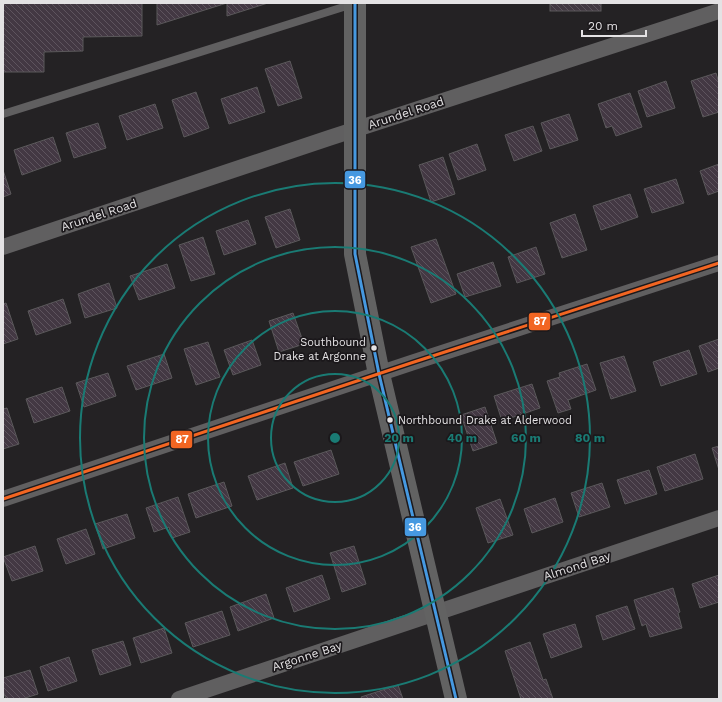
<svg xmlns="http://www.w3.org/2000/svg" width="722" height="702" font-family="'Work Sans',sans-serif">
	<defs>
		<pattern id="building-back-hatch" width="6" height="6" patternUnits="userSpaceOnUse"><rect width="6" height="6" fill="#433843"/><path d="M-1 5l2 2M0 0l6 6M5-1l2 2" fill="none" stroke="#5e545e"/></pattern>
	</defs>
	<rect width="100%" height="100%" fill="#242224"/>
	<!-- building -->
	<g fill="url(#building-back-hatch)" stroke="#5a585a">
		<path d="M 3,3 L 142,3 L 142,36 L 83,37 L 83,51 L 44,52 L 44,72 L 3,72 Z"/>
		<path d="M 157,3 L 268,3 L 227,16 L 227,3 L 157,25 Z"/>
		<rect x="550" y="3" width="51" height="8"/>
		<path d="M 290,61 L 302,98 L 278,106 L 265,69 Z"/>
		<path d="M 716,73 L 719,83 L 719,112 L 703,117 L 691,81 Z"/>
		<path d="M 666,81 L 675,108 L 647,117 L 638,91 Z"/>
		<path d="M 257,87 L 265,112 L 229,124 L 221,99 Z"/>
		<path d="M 196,92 L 209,128 L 184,137 L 172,100 Z"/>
		<path d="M 630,93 L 642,127 L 616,136 L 612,126 L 606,128 L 598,104 Z"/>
		<path d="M 155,104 L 163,128 L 127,140 L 119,116 Z"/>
		<path d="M 569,114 L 578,140 L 550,149 L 541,123 Z"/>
		<path d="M 98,123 L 106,148 L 74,158 L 66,133 Z"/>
		<path d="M 533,126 L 542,151 L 514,161 L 505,135 Z"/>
		<path d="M 53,137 L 61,161 L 22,175 L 14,150 Z"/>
		<path d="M 477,144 L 486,170 L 458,180 L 449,154 Z"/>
		<path d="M 443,157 L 455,194 L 431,202 L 419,165 Z"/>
		<path d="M 719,164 L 719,191 L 708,195 L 700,171 Z"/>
		<path d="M 3,170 L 11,194 L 3,197 Z"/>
		<path d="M 676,179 L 684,203 L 652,213 L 644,189 Z"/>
		<path d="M 630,194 L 638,217 L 601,230 L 593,206 Z"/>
		<path d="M 290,209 L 300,240 L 276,248 L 265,217 Z"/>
		<path d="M 575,214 L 587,250 L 562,258 L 550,223 Z"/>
		<path d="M 248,220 L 256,244 L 224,255 L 216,231 Z"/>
		<path d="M 203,237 L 215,274 L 191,281 L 179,245 Z"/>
		<path d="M 436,239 L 456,294 L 431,303 L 411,247 Z"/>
		<path d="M 536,247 L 545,274 L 517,283 L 508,257 Z"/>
		<path d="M 493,262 L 501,286 L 465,297 L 457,274 Z"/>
		<path d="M 167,264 L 175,288 L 139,300 L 130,276 Z"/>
		<path d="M 109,283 L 117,308 L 85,318 L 78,294 Z"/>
		<path d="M 63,299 L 71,323 L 36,335 L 28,311 Z"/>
		<path d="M 6,303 L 18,339 L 3,344 L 3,304 Z"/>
		<path d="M 293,313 L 304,344 L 279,352 L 269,321 Z"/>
		<path d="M 719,339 L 719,368 L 708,372 L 699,346 Z"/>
		<path d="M 252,340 L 261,365 L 233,375 L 224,350 Z"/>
		<path d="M 208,342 L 220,377 L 196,385 L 184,349 Z"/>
		<path d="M 689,350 L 697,374 L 661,386 L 653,362 Z"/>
		<path d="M 164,354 L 172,378 L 136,390 L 127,366 Z"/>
		<path d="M 624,356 L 636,391 L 611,399 L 600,363 Z"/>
		<path d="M 587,364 L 596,390 L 568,400 L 571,409 L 558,413 L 547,381 L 560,377 L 559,373 Z"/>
		<path d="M 108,373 L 116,396 L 84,407 L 76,383 Z"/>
		<path d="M 532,384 L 540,408 L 502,421 L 494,396 Z"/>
		<path d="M 62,387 L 70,411 L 34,423 L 26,399 Z"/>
		<path d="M 485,407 L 497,443 L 473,451 L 461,415 Z"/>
		<path d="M 7,408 L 19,444 L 3,449 L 3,409 Z"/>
		<path d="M 719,446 L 719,470 L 712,448 Z"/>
		<path d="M 331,450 L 339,474 L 303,486 L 294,462 Z"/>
		<path d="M 695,454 L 703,479 L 665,491 L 657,467 Z"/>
		<path d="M 285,463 L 293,488 L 257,500 L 248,476 Z"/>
		<path d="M 649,470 L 657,494 L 625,504 L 617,480 Z"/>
		<path d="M 224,482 L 232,506 L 196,518 L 188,494 Z"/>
		<path d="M 602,483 L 610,507 L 579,517 L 571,493 Z"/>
		<path d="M 178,497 L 190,532 L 172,538 L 169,527 L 154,532 L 146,508 Z"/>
		<path d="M 555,498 L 563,522 L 532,533 L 524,509 Z"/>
		<path d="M 500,499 L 513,535 L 488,543 L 476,508 Z"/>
		<path d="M 127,514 L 135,538 L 103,549 L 95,524 Z"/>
		<path d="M 86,529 L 95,554 L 66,564 L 57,539 Z"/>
		<path d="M 35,546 L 43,571 L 12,581 L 3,557 Z"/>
		<path d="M 354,546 L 366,584 L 342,592 L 330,553 Z"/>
		<path d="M 322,575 L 330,599 L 294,612 L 286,588 Z"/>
		<path d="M 719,575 L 719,602 L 700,608 L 692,584 Z"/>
		<path d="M 673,588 L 680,612 L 678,613 L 682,628 L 650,637 L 646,624 L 642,626 L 634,600 Z"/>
		<path d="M 266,594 L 274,618 L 238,631 L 230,607 Z"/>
		<path d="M 627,606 L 635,629 L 603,640 L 596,616 Z"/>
		<path d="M 222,611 L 230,635 L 193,647 L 185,623 Z"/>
		<path d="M 575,624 L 582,647 L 551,658 L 543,634 Z"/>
		<path d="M 164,628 L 172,653 L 141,663 L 133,638 Z"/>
		<path d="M 123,641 L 131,665 L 100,675 L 92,650 Z"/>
		<path d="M 530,642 L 543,680 L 546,679 L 553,699 L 521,699 L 505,651 Z"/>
		<path d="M 69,657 L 77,681 L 48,691 L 40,667 Z"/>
		<path d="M 30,670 L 38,694 L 22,699 L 6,699 L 3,691 L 3,678 Z"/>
		<path d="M 398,685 L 403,699 L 362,699 L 361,697 Z"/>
	</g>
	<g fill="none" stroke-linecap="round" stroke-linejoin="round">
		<!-- lane -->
		<path stroke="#605f60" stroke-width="8" d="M 3,114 L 353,4"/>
		<!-- street -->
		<g stroke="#605f60" stroke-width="16">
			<path d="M 3,247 L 329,138 L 719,11"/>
			<path d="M 3,499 L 411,363 L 719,263"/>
			<path d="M 179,699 L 719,518"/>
		</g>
		<!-- secondary -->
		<path stroke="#626262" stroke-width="22" d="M 355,3 L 355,254 L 379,374 L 456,699"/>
		<!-- bus-1 casing -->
		<g stroke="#1b181b" stroke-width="6">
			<path id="bus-1" d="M 355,3 L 355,254 L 379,374 L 456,699"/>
		</g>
		<!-- bus-2 casing -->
		<g stroke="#1b181b" stroke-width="6">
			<path id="bus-2" d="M 3,499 L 411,363 L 719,263"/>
		</g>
		<!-- bus-1 -->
		<use href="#bus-1" stroke="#4699e1" stroke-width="3"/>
		<!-- bus-2 -->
		<use href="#bus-2" stroke="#f26522" stroke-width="3"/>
	</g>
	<!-- distance rings -->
	<g fill="none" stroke="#1a7b74" stroke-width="2">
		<circle cx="335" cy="438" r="64"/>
		<circle cx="335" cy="438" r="127"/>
		<circle cx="335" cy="438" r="191"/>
		<circle cx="335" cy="438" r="255"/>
	</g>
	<!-- markers -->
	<g fill="#e4e2e4" stroke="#1b181b" stroke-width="1.5">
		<circle cx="374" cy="348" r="3.5"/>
		<circle cx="390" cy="420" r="3.5"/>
	</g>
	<g text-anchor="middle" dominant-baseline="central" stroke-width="3.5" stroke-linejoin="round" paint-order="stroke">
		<!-- bus labels -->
		<g font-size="11" fill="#e4e2e4" stroke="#1b181b" text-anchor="end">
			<text x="366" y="342">Southbound<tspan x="366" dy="14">Drake at Argonne</tspan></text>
			<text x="398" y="420" text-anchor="start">Northbound Drake at Alderwood</text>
		</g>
		<!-- street labels -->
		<g font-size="12" fill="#e4e2e4" stroke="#1b181b">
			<text transform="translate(406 113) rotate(-18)">Arundel Road</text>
			<text transform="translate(99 215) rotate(-18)">Arundel Road</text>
			<text transform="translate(577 566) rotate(-18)">Almond Bay</text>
			<text transform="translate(307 656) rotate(-18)">Argonne Bay</text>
		</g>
	</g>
	<circle cx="335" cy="438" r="6" fill="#1a7b74" stroke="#1b181b" stroke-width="2"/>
	<g font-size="12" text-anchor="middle" font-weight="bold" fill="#1a7b74" stroke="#1b181b" stroke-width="3.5" stroke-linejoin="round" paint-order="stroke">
		<text x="399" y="442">20 m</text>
		<text x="462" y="442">40 m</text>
		<text x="526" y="442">60 m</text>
		<text x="590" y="442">80 m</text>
	</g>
	<g stroke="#1b181b" stroke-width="1.5">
		<rect x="344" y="170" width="22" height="19" rx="4" fill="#4699e1"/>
		<rect x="528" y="312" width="23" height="19" rx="4" fill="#f26522"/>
		<rect x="170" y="430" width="23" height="19" rx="4" fill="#f26522"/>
		<rect x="404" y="517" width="23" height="20" rx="4" fill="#4699e1"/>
	</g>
	<g font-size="11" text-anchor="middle" font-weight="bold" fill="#fff">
		<text x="355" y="184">36</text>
		<text x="540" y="325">87</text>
		<text x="182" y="443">87</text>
		<text x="415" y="531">36</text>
	</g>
	<!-- border -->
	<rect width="722" height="702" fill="none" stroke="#e4e2e4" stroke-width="8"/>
	<!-- scale -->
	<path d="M582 30v6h64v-6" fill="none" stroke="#e4e2e4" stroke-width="2"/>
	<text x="588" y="30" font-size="12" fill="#e4e2e4" stroke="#1b181b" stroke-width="3" paint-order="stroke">20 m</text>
</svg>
